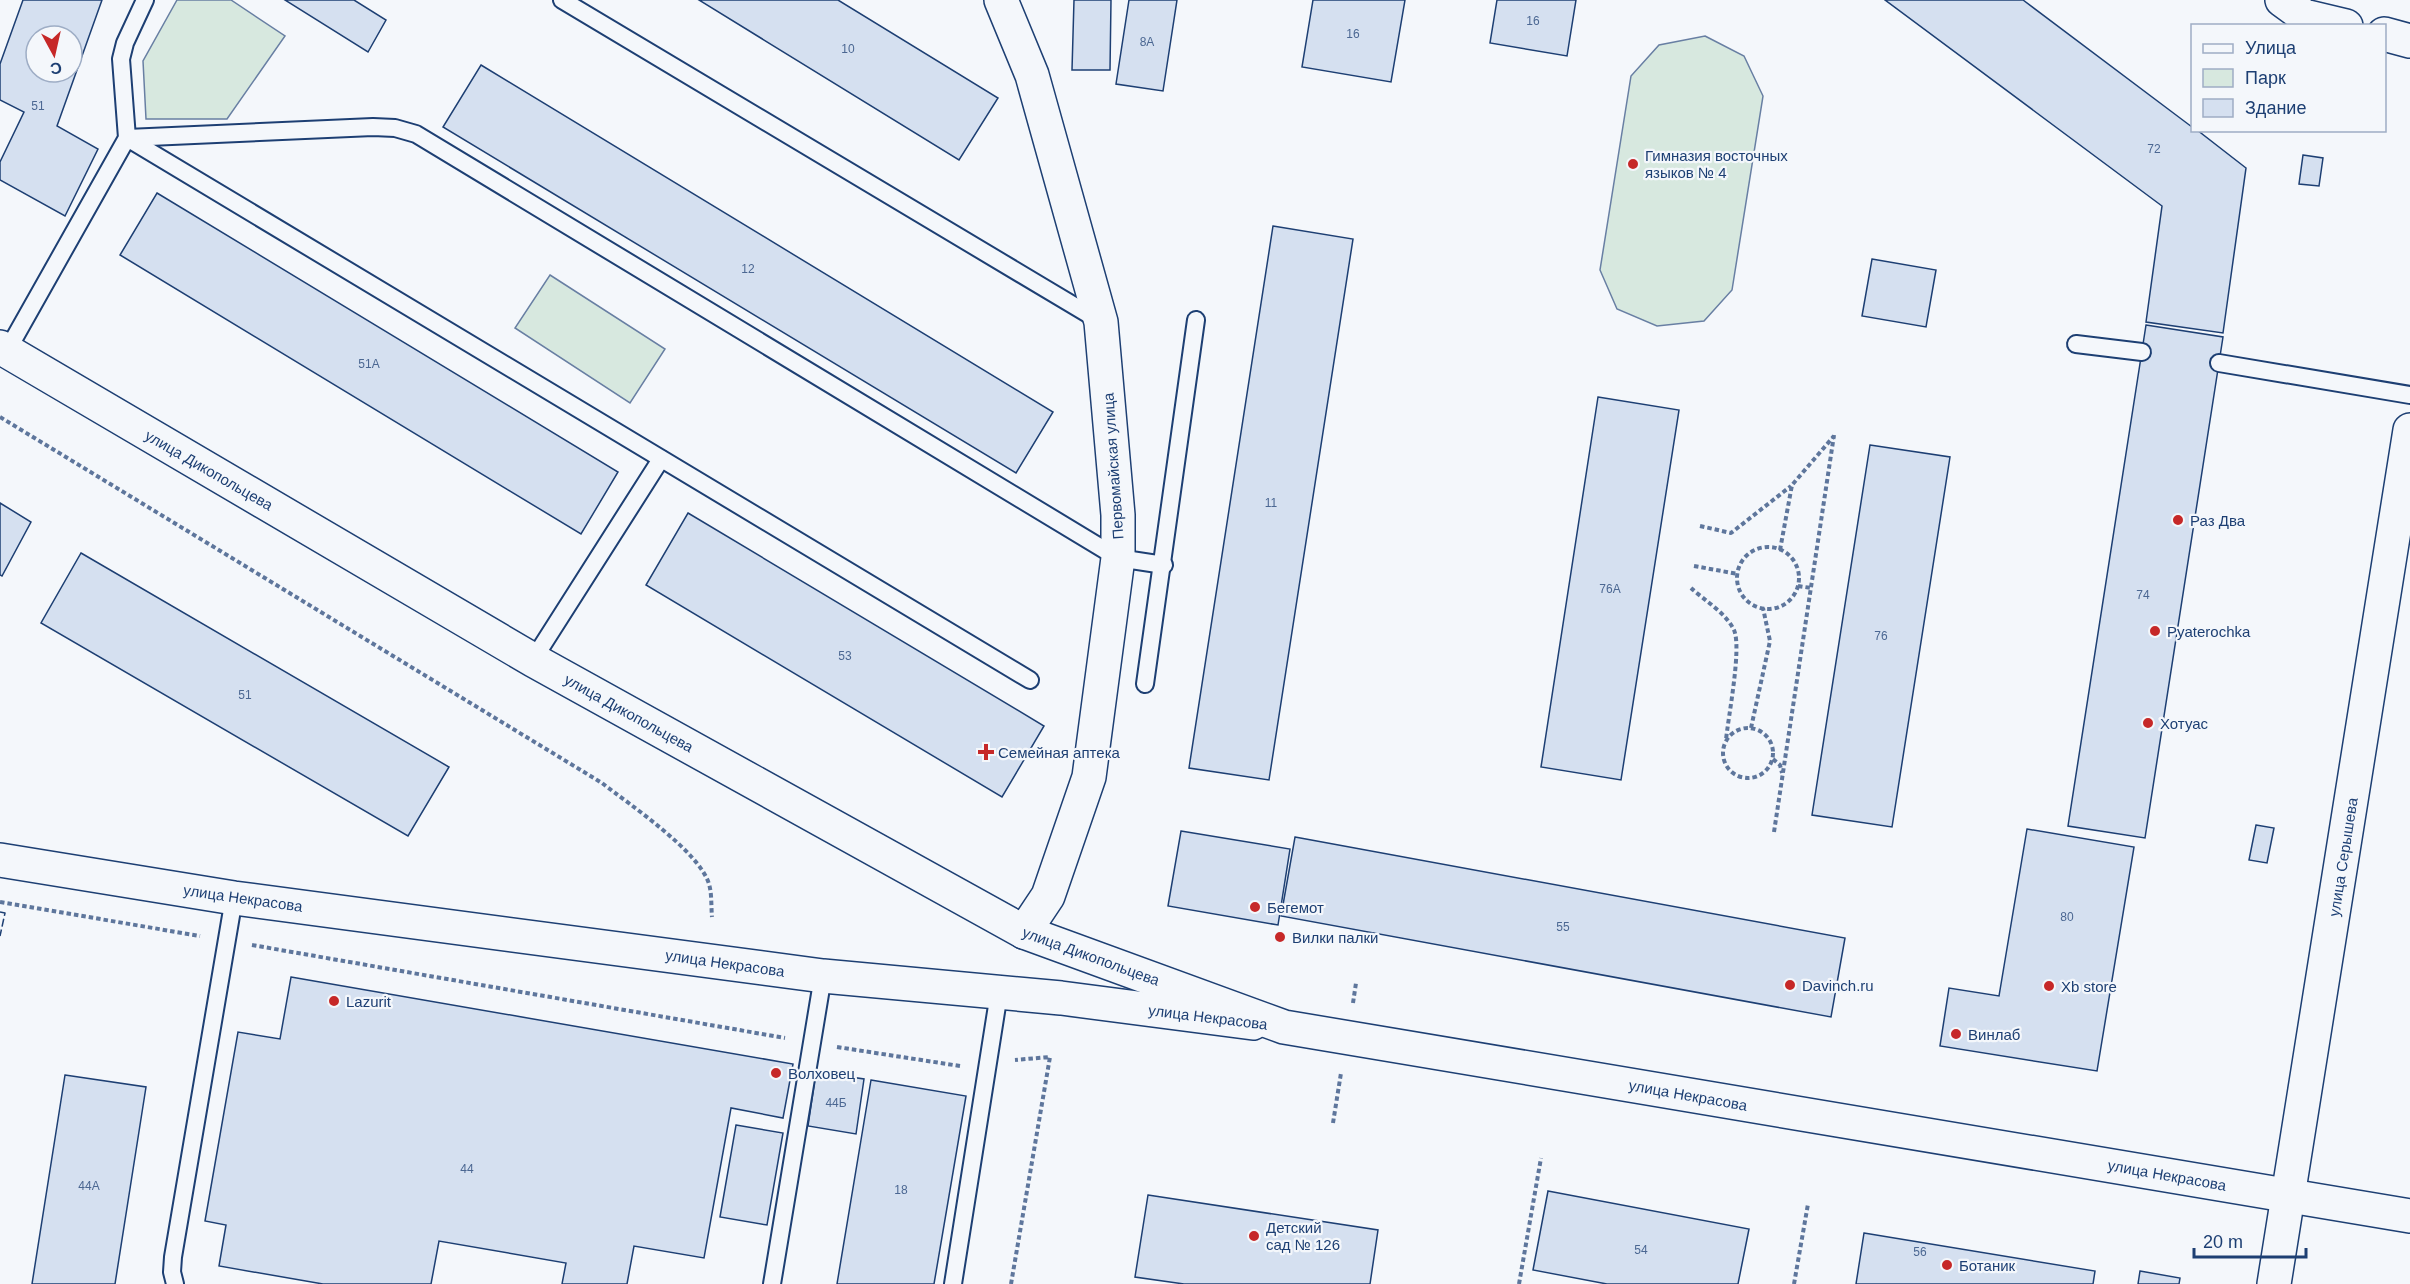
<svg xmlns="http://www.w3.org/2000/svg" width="2410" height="1284" font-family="Helvetica,sans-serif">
	<rect width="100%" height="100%" fill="#f4f7fb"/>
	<!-- green -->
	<g fill="#d7e8df" stroke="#687fa3" stroke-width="1.5">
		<path d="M 177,0 L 231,0 L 285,36 L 227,119 L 146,119 L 143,61 Z"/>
		<path d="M 1705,36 L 1744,56 L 1763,96 L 1732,290 L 1704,321 L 1657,326 L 1617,309 L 1600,270 L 1631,76 L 1659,45 Z"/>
		<path d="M 550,275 L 665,349 L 630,403 L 515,328 Z"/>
	</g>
	<!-- building -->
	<g fill="#d5e0f0" stroke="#1d3f73" stroke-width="1.5" fill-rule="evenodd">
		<path d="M 23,0 L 102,0 L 57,126 L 98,149 L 65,216 L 0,180 L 0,162 L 24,112 L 0,100 L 0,64 ZM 36,36 L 72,36 L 72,72 L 36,72 Z"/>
		<path d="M 285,0 L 354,0 L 386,20 L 368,52 Z"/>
		<path d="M 699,0 L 838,0 L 998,98 L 959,160 Z"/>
		<path d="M 1074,0 L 1111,0 L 1110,70 L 1072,70 Z"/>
		<path d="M 1129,0 L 1177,0 L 1163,91 L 1116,84 Z"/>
		<path d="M 1313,0 L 1405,0 L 1391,82 L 1302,67 Z"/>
		<path d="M 1497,0 L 1576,0 L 1567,56 L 1490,43 Z"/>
		<path d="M 1885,0 L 2023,0 L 2192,127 L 2192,130 L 2197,130 L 2246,168 L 2223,333 L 2146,322 L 2162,206 Z"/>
		<path d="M 481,65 L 1053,412 L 1016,473 L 443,127 Z"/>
		<path d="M 2303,155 L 2323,158 L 2319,186 L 2299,184 Z"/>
		<path d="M 157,193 L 618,472 L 581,534 L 120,255 Z"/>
		<path d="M 1273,226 L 1353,239 L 1269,780 L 1189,768 Z"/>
		<path d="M 1872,259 L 1936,270 L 1926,327 L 1862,316 Z"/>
		<path d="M 2146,325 L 2223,337 L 2145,838 L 2068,826 Z"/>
		<path d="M 1598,397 L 1679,410 L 1621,780 L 1541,767 Z"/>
		<path d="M 1870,445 L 1950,457 L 1892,827 L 1812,815 Z"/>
		<path d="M 0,503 L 31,522 L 2,576 L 0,575 Z"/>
		<path d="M 688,513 L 1044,726 L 1002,797 L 646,585 Z"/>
		<path d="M 81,553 L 449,767 L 408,836 L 41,623 Z"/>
		<path d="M 2256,825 L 2274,828 L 2267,863 L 2249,860 Z"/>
		<path d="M 2027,829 L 2134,847 L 2097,1071 L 1940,1046 L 1949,988 L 1999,996 Z"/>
		<path d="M 1181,831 L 1290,849 L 1278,925 L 1168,906 Z"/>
		<path d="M 1295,837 L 1845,938 L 1831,1017 L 1281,916 Z"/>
		<path d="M 291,977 L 793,1064 L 783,1118 L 731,1108 L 704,1258 L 634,1246 L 627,1284 L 562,1284 L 566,1263 L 439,1241 L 431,1284 L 323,1284 L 219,1266 L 226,1225 L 205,1221 L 238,1032 L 280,1039 Z"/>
		<path d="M 816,1072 L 864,1079 L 856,1134 L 808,1126 Z"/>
		<path d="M 65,1075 L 146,1087 L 115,1284 L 32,1284 Z"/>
		<path d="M 871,1080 L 966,1096 L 934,1284 L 837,1284 Z"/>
		<path d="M 736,1125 L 783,1133 L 767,1225 L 720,1217 Z"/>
		<path d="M 1548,1191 L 1749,1229 L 1738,1284 L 1607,1284 L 1533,1270 Z"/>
		<path d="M 1148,1195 L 1378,1230 L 1370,1284 L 1184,1284 L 1135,1277 Z"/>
		<path d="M 1864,1233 L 2095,1271 L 2093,1284 L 1856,1284 Z"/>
		<path d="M 2140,1271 L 2180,1278 L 2179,1284 L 2138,1284 Z"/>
	</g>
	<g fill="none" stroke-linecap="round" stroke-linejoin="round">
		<!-- lane casing -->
		<g stroke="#1d3f73" stroke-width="20">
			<g id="lane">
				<path d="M 562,0 L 1098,320"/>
				<path d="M 127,138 L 373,127 L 395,128 L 416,134 L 1118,558 L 1164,565"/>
				<path d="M 127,138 L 1030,680"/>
				<path d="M 2076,344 L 2142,352"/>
				<path d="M 7,351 L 127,138 L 121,59 L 125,43 L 145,0"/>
				<path d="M 2219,363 L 2410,395"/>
				<path d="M 533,660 L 661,459"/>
				<path d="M 1145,684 L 1196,320"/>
				<path d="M 175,1284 L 172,1272 L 173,1257 L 234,898"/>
				<path d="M 772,1284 L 823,976"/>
				<path d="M 953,1284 L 999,993"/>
			</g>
		</g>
		<!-- street casing -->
		<g stroke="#1d3f73" stroke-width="36">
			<g id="street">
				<path d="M 1001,0 L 1032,75 L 1101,322 L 1118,515 L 1118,558 L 1089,777 L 1048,896 L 1024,932"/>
				<path d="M 2282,0 L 2304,16 L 2346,26"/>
				<path d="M 2384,34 L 2410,41"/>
				<path d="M 0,860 L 234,898 L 823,976 L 1061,998 L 1253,1023"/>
			</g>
		</g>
		<!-- secondary casing -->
		<g stroke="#1d3f73" stroke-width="36">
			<path id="secondary" d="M 0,347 L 533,660 L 1024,932 L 1284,1027 L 2410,1216"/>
		</g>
		<!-- primary casing -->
		<g stroke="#1d3f73" stroke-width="36">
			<path id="primary" d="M 2274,1284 L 2410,430"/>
		</g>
		<!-- path -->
		<g stroke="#5e769c" stroke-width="4" stroke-dasharray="4.5 3" stroke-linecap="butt">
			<path d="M 0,417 L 602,783 C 630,805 699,851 709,884 C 712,894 711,906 712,917"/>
			<path d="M 1700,526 L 1731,533 L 1791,486"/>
			<circle cx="1768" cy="578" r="31"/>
			<path d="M 1780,550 L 1792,485 L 1834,436"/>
			<path d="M 1694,566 L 1738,574"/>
			<path d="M 1798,586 L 1811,588"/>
			<path d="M 1691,588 C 1704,600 1726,613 1734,630 C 1742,648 1728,718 1726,740"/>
			<circle cx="1748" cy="753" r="25"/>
			<path d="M 1751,728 L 1770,641 L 1763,608"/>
			<path d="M 1773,759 L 1780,765 L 1782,773"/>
			<path d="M 1774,832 L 1834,435"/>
			<path d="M 0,902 L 200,936"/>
			<path d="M 252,945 L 785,1038"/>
			<path d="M 1353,1003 L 1356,983"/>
			<path d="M 837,1047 L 960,1066"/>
			<path d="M 1333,1123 L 1341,1073"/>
			<path d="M 1011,1284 L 1050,1057 L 1015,1060"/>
			<path d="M 1519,1284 L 1541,1158"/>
			<path d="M 1794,1284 L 1808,1204"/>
		</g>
		<!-- lane -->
		<use href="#lane" stroke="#f4f7fb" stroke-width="16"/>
		<!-- street -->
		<use href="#street" stroke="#f4f7fb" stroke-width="33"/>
		<!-- secondary -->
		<use href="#secondary" stroke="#f4f7fb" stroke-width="33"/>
		<!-- primary -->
		<use href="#primary" stroke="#f4f7fb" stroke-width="33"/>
		<!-- fence -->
		<path stroke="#1d3f73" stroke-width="1.5" stroke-dasharray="8 3" stroke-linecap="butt" d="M 0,912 L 5,913 L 0,936"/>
	</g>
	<!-- markers -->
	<g fill="#c62828" stroke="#f4f7fb" stroke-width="2">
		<circle cx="1633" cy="164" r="6"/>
		<circle cx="2178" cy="520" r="6"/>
		<circle cx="2155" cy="631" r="6"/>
		<circle cx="2148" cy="723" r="6"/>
		<path d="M983 743h6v6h6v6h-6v6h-6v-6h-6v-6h6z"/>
		<circle cx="1255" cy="907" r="6"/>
		<circle cx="1280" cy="937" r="6"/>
		<circle cx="1790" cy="985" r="6"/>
		<circle cx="2049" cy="986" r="6"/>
		<circle cx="334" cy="1001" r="6"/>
		<circle cx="1956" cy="1034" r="6"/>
		<circle cx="776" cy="1073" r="6"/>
		<circle cx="1254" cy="1236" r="6"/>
		<circle cx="1947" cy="1265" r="6"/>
	</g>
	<g text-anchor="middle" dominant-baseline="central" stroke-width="4.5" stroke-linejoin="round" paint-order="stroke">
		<!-- number labels -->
		<g font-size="12" fill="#4b6792">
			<text x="1533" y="21">16</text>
			<text x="1353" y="34">16</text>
			<text x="1147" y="42">8А</text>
			<text x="848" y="49">10</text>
			<text x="38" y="106">51</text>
			<text x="2154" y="149">72</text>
			<text x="748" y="269">12</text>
			<text x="369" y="364">51А</text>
			<text x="1271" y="503">11</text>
			<text x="1610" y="589">76А</text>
			<text x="2143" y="595">74</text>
			<text x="1881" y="636">76</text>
			<text x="845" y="656">53</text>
			<text x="245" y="695">51</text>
			<text x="2067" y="917">80</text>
			<text x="1563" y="927">55</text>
			<text x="836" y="1103">44Б</text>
			<text x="467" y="1169">44</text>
			<text x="89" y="1186">44А</text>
			<text x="901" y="1190">18</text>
			<text x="1641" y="1250">54</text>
			<text x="1920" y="1252">56</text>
		</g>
		<!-- poi labels -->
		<g font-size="15" fill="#1d3f73" stroke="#f4f7fb" text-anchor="start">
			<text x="1645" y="155">Гимназия восточных<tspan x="1645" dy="17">языков № 4</tspan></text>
			<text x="2190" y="520">Раз Два</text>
			<text x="2167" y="631">Pyaterochka</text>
			<text x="2160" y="723">Хотуас</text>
			<text x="998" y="752">Семейная аптека</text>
			<text x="1267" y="907">Бегемот</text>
			<text x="1292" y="937">Вилки палки</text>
			<text x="1802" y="985">Davinch.ru</text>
			<text x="2061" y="986">Xb store</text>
			<text x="346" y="1001">Lazurit</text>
			<text x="1968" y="1034">Винлаб</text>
			<text x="788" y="1073">Волховец</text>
			<text x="1266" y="1227">Детский<tspan x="1266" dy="17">сад № 126</tspan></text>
			<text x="1959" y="1265">Ботаник</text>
		</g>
		<!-- street labels -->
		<g font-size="15" fill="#1d3f73" stroke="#f4f7fb">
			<text transform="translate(1113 466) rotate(-94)">Первомайская улица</text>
			<text transform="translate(209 470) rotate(30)">улица Дикопольцева</text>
			<text transform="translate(629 713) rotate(29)">улица Дикопольцева</text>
			<text transform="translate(2343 857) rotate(-81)">улица Серышева</text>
			<text transform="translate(243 898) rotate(8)">улица Некрасова</text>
			<text transform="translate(1091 956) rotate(20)">улица Дикопольцева</text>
			<text transform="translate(725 963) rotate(8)">улица Некрасова</text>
			<text transform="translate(1208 1017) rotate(7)">улица Некрасова</text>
			<text transform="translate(1688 1095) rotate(10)">улица Некрасова</text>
			<text transform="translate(2167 1175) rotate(10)">улица Некрасова</text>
		</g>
	</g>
	<!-- legend -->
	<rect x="2191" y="24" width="195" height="108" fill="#f4f7fb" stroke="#9eadc5" stroke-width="1.5"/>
	<rect x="2203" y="44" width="30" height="9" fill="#f4f7fb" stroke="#9eadc5" stroke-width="1.5"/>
	<text x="2245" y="54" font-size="18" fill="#1d3f73">Улица</text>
	<rect x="2203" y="69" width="30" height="18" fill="#d7e8df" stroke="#9eadc5" stroke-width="1.5"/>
	<text x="2245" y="84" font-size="18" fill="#1d3f73">Парк</text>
	<rect x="2203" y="99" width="30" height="18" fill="#d5e0f0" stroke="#9eadc5" stroke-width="1.5"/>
	<text x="2245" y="114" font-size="18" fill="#1d3f73">Здание</text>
	<!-- north arrow -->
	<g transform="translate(54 54) rotate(172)"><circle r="28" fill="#f4f7fb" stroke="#9eadc5" stroke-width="1.5"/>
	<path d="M0-4.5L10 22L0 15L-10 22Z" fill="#c62828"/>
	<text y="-9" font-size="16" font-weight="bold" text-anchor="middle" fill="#1d3f73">С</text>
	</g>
	<!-- scale -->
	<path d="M2194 1248v9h112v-9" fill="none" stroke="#1d3f73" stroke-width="3"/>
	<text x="2203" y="1248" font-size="18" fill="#1d3f73" stroke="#f4f7fb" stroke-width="4.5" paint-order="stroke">20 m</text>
</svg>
